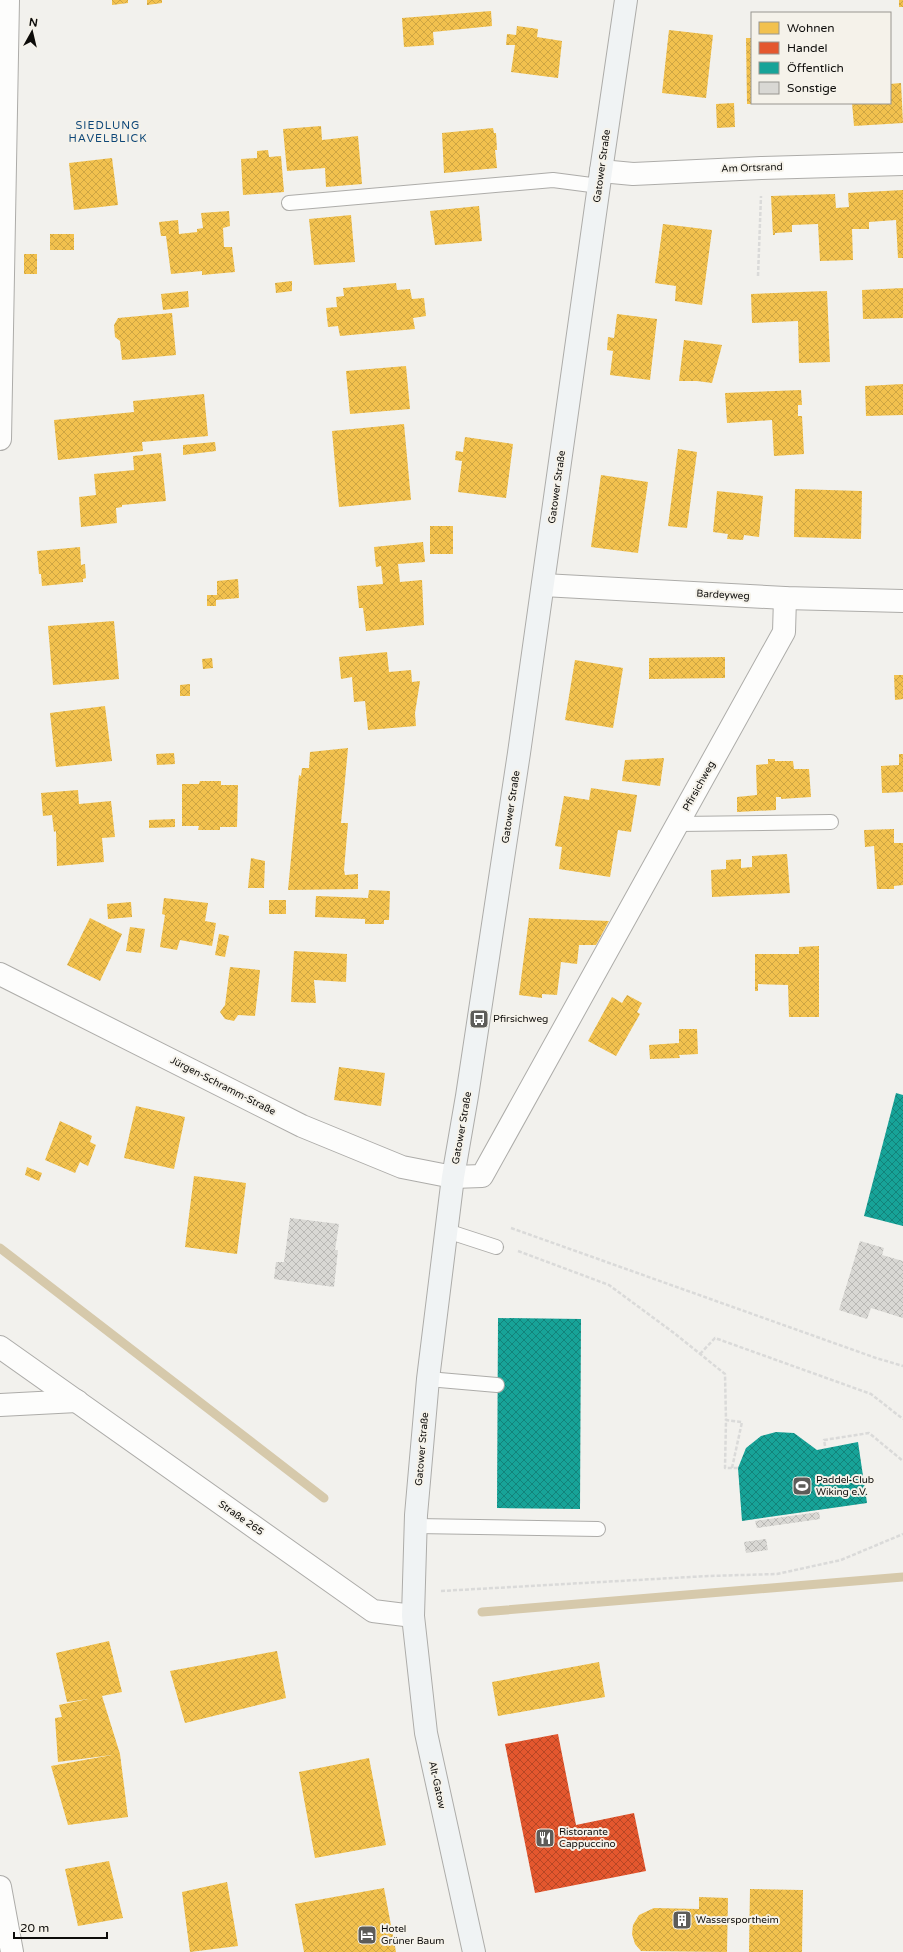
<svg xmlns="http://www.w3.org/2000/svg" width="903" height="1952" font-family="'Varela Round',sans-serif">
	<defs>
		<pattern id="homes-cross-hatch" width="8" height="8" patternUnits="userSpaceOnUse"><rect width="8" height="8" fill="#f2c14e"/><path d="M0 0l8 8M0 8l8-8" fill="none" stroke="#cea543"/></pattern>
		<pattern id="shops-cross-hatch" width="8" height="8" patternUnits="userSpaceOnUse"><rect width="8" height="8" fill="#e4572e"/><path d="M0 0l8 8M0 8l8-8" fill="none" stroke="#b74625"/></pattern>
		<pattern id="public-cross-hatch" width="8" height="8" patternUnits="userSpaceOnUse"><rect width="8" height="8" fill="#17a398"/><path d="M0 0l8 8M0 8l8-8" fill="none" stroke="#13837a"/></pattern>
		<pattern id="building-cross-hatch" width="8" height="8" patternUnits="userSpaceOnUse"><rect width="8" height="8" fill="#d9d8d4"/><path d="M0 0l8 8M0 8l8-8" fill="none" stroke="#b9b8b5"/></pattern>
	</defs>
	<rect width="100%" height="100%" fill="#f2f1ed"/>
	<!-- homes -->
	<g fill="url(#homes-cross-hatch)">
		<path d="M 112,0 L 128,0 L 128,3 L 112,5 Z"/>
		<path d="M 147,0 L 162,0 L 162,3 L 147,5 Z"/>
		<rect x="899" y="0" width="4" height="7"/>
		<path d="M 491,11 L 492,26 L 433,32 L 434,45 L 404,47 L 402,18 Z"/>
		<path d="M 517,26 L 538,29 L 537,37 L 562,41 L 558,78 L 511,72 L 515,45 L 506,45 L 507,34 L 516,35 Z"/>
		<path d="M 669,30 L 713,35 L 706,98 L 662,93 Z"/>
		<path d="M 746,38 L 752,38 L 752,104 L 747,104 Z"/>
		<path d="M 901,83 L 903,123 L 854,126 L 852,103 L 890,103 L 890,84 Z"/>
		<path d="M 734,103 L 735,127 L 717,128 L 716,104 Z"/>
		<path d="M 321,126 L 322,140 L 358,136 L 362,184 L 326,187 L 325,168 L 287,171 L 283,129 Z"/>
		<path d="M 493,128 L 494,133 L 496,133 L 497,150 L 495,150 L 497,168 L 444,173 L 442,133 Z"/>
		<path d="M 268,150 L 269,157 L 281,156 L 284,192 L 243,195 L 241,159 L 257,158 L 257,151 Z"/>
		<path d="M 112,158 L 118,205 L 74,210 L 69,163 Z"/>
		<path d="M 903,190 L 903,258 L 898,258 L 896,220 L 869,222 L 869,229 L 852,229 L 853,260 L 820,261 L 818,224 L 792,225 L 792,232 L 775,233 L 775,235 L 773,235 L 771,196 L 835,194 L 836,208 L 849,207 L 848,193 Z"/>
		<path d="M 479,206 L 482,241 L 435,245 L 430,211 Z"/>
		<path d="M 229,211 L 230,226 L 223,228 L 224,247 L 232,247 L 235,272 L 202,275 L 202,271 L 171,274 L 166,236 L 161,236 L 159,222 L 178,220 L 179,234 L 197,232 L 197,229 L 203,228 L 201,213 Z"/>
		<path d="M 351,215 L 355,262 L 314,265 L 309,219 Z"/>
		<path d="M 663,224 L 712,230 L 702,305 L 675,301 L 676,286 L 655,283 Z"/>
		<rect x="50" y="234" width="24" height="16"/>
		<rect x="24" y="254" width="13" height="20"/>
		<path d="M 292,281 L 292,291 L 276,293 L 275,283 Z"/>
		<path d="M 396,283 L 397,290 L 410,289 L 412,299 L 424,298 L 426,316 L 413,318 L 415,329 L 340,336 L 338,326 L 328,327 L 326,308 L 337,307 L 336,297 L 344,296 L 343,288 Z"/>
		<path d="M 903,288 L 903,318 L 863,319 L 862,290 Z"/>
		<path d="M 188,291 L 189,307 L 163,310 L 161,294 Z"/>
		<path d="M 827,291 L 830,362 L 799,363 L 798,321 L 752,323 L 751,294 Z"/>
		<path d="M 172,313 L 176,355 L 122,360 L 120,341 L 115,337 L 114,325 L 118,318 Z"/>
		<path d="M 617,314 L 657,319 L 650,380 L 610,375 L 613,351 L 607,350 L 608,337 L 614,338 Z"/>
		<path d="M 684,340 L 722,345 L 712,383 L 697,381 L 679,381 Z"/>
		<path d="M 406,366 L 410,409 L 350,414 L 346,371 Z"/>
		<path d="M 903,384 L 903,415 L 866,416 L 865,386 Z"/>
		<path d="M 801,390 L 802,405 L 798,405 L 798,416 L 802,416 L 804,454 L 774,456 L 772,420 L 727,423 L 725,393 Z"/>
		<path d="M 204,394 L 208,436 L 142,442 L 143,451 L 58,460 L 54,420 L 134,412 L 133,401 Z"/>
		<path d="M 404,424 L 411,500 L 339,507 L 332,431 Z"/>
		<path d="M 465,437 L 513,444 L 506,498 L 458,492 L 462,461 L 455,460 L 456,451 L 463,452 Z"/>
		<path d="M 215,442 L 216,451 L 183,455 L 183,445 Z"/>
		<path d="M 678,449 L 697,452 L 687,528 L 668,526 Z"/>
		<path d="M 161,453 L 166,501 L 122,505 L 122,507 L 116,508 L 117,523 L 81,527 L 79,497 L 96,495 L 94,474 L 134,470 L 133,456 Z"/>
		<path d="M 601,475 L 648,482 L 638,553 L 591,547 Z"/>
		<path d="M 795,489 L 862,491 L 861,539 L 794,537 Z"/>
		<path d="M 717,491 L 763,496 L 759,537 L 744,535 L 743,540 L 727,539 L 728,534 L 713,532 Z"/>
		<rect x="430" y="526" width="23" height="28"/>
		<path d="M 423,542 L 425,562 L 398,564 L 400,582 L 422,580 L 424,625 L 366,631 L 363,608 L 359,608 L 357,586 L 383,584 L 381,566 L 376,567 L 374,547 Z"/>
		<path d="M 80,547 L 81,565 L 85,564 L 86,578 L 83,579 L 83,582 L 42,586 L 41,574 L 39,574 L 37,551 Z"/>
		<path d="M 238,579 L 239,598 L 216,600 L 216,606 L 207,606 L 207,595 L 217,595 L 217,581 Z"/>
		<path d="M 114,621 L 119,679 L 53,685 L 48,626 Z"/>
		<path d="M 387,652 L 389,672 L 411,670 L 412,682 L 420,681 L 415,713 L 416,726 L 368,730 L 365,701 L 354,702 L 352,677 L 341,679 L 339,657 Z"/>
		<path d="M 725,657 L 725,678 L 649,679 L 649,658 Z"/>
		<path d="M 212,658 L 213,668 L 203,669 L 202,659 Z"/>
		<path d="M 575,660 L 623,668 L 613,728 L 565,720 Z"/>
		<path d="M 894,675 L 903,675 L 903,699 L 895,700 Z"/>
		<path d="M 190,684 L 190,696 L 180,696 L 180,685 Z"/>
		<path d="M 105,706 L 112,761 L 56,767 L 50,713 Z"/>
		<path d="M 348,748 L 341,823 L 348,823 L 344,870 L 345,875 L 358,874 L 358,889 L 288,890 L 299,775 L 301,776 L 302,768 L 309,768 L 310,752 Z"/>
		<path d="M 174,753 L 175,764 L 157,765 L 156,754 Z"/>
		<path d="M 899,754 L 903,754 L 903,792 L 882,793 L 881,766 L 899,765 Z"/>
		<path d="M 664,758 L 660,786 L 622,781 L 625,760 Z"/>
		<path d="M 768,759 L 775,759 L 775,761 L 793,761 L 794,769 L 809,769 L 811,797 L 781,799 L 781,797 L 776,797 L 776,810 L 737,812 L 737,797 L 757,795 L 756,765 L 768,764 Z"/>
		<path d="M 200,781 L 221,781 L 221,785 L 238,785 L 237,827 L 220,827 L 220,830 L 198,830 L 199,826 L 182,826 L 182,784 L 199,784 Z"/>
		<path d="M 591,788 L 637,795 L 631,832 L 618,830 L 610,877 L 559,869 L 562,847 L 555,846 L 564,796 L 589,800 Z"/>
		<path d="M 78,790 L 79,804 L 111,801 L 115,837 L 102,838 L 104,862 L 57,866 L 56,831 L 54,832 L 52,815 L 43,816 L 41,793 Z"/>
		<path d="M 175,819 L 175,827 L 149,828 L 149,820 Z"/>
		<path d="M 894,829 L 894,843 L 903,843 L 903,885 L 894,886 L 894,889 L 877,889 L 874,846 L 865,847 L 864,830 Z"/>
		<path d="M 787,854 L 790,893 L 712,897 L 711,870 L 726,869 L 726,860 L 741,859 L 741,868 L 752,867 L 752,856 Z"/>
		<path d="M 251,858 L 265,861 L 264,888 L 248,888 Z"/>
		<path d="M 369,890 L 390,891 L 389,920 L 384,920 L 384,924 L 365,924 L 365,919 L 315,917 L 316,896 L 368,898 Z"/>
		<path d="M 164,898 L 208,903 L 205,921 L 216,923 L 212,946 L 180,940 L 177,950 L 160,947 L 165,915 L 162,914 Z"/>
		<rect x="269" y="900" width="17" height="14"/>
		<path d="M 131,902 L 132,917 L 108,919 L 107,904 Z"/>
		<path d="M 90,918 L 122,934 L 100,981 L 67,965 Z"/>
		<path d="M 529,918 L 609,921 L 596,945 L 579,945 L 577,964 L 561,962 L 557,995 L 542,994 L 542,998 L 519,995 Z"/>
		<path d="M 130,927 L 145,929 L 141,953 L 126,951 Z"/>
		<path d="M 219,934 L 229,936 L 225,957 L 215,955 Z"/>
		<path d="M 819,946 L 819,1017 L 789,1017 L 788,985 L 758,984 L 758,991 L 755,991 L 755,954 L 799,954 L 799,947 Z"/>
		<path d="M 294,951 L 347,954 L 346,982 L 314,980 L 316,1003 L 291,1002 Z"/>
		<path d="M 230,967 L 260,970 L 255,1016 L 238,1015 L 234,1021 L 225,1019 L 220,1012 L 225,1005 Z"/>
		<path d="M 627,995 L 642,1003 L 637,1012 L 640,1014 L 616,1056 L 588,1041 L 612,997 L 622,1003 Z"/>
		<path d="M 679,1029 L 697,1029 L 698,1054 L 679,1055 L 680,1058 L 650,1059 L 649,1045 L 679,1043 Z"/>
		<path d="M 339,1067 L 385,1073 L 381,1106 L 334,1100 Z"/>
		<path d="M 136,1106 L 185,1117 L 174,1169 L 124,1158 Z"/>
		<path d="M 60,1121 L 92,1136 L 90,1142 L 96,1145 L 88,1166 L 80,1162 L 75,1173 L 45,1160 Z"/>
		<path d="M 27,1167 L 42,1173 L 39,1181 L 25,1175 Z"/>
		<path d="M 194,1176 L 246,1183 L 237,1254 L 185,1247 Z"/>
		<path d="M 109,1641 L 122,1692 L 102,1696 L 120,1754 L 128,1817 L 68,1825 L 51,1766 L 112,1755 L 58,1762 L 55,1718 L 62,1717 L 59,1705 L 88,1699 L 67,1702 L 56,1653 Z"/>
		<path d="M 277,1651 L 286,1698 L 185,1723 L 170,1671 Z"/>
		<path d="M 599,1662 L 605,1697 L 498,1716 L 492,1682 Z"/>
		<path d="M 369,1758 L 386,1845 L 315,1858 L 299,1772 Z"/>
		<path d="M 109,1861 L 123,1918 L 78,1926 L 65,1869 Z"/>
		<path d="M 227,1882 L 238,1946 L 190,1952 L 182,1892 Z"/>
		<path d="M 384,1888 L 396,1952 L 304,1952 L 295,1904 Z"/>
		<path d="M 750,1889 L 803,1890 L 802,1952 L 749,1952 Z"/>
		<path d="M 699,1897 L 728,1898 L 727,1952 L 641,1951 L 635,1944 L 632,1934 L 633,1925 L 639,1915 L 654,1908 L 699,1909 Z"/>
	</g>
	<!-- shops -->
	<path fill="url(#shops-cross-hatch)" d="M 558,1734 L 576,1825 L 634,1813 L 646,1871 L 535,1893 L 505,1744 Z"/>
	<!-- public -->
	<g fill="url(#public-cross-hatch)">
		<path d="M 896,1093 L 903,1095 L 903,1226 L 864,1216 Z"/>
		<path d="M 498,1318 L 581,1319 L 580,1509 L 497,1508 Z"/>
		<path d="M 776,1432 L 794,1433 L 817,1450 L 858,1442 L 867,1503 L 742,1521 L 738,1468 L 746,1448 L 761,1436 Z"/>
	</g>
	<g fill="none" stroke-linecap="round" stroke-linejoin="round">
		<!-- stream -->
		<g stroke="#d6c9ab" stroke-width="9">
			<path d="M 0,1248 L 324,1498"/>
			<path d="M 482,1612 L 903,1577"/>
		</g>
	</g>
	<!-- building -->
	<g fill="url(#building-cross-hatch)">
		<path d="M 290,1218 L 339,1224 L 335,1250 L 338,1250 L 334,1287 L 274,1279 L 276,1262 L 284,1262 Z"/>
		<path d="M 860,1241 L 884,1248 L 882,1255 L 903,1261 L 903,1318 L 871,1308 L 867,1319 L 839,1310 Z"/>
		<path d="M 819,1512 L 820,1519 L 757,1528 L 755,1521 Z"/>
		<path d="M 766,1539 L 768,1550 L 746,1553 L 744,1542 Z"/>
	</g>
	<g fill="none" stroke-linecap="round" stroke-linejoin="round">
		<!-- lane casing -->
		<g stroke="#adaca9" stroke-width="16">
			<g id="lane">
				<path d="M 289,203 L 553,180 L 599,186"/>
				<path d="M 678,824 L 831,822"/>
				<path d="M 447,1231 L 496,1247"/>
				<path d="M 428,1379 L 497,1385"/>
				<path d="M 416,1526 L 598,1529"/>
			</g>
		</g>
		<!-- street casing -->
		<g stroke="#adaca9" stroke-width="24">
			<g id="street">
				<path d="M 601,171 L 633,174 L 761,168 L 903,164"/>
				<path d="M 0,439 L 8,0"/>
				<path d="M 543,585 L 785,598 L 903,601"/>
				<path d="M 0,974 L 302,1126 L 402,1167 L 453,1177 L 482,1176 L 784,632 L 785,598"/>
				<path d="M 0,1347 L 373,1611 L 413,1616"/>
				<path d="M 0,1405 L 77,1401"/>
				<path d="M 0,1887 L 12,1952"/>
			</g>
		</g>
		<!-- secondary casing -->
		<g stroke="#adaca9" stroke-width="24">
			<path id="secondary" d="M 474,1952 L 426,1733 L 413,1616 L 416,1515 L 428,1379 L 453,1177 L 467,1096 L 519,753 L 601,171 L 626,0"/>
		</g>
		<!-- path -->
		<g stroke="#dadad9" stroke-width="2.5" stroke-dasharray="4 2" stroke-linecap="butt">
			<path d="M 758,276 L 761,196"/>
			<path d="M 511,1228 L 876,1358 L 903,1366"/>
			<path d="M 518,1251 L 609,1285 L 674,1333 L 725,1374 L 726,1420"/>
			<path d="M 700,1354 L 715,1338 L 871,1394 L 903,1419"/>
			<path d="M 825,1446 L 824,1440 L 869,1433 L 903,1461"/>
			<path d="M 732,1468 L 742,1422 L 726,1420 L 725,1468 L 738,1468"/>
			<path d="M 441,1591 L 708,1576 L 777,1574 L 841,1560 L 903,1534"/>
		</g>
		<!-- lane -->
		<use href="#lane" stroke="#fdfdfc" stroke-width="14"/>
		<!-- street -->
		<use href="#street" stroke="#fdfdfc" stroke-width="22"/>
		<!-- secondary -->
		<use href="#secondary" stroke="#f0f3f4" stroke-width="22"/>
	</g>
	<!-- icons -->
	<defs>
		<g id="bus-square" transform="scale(1)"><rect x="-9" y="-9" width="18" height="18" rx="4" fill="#5d5c59" stroke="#f5f2ea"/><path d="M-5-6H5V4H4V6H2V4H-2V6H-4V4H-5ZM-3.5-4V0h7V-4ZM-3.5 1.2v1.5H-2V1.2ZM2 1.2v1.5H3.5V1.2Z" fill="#fff"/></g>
		<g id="stadium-square" transform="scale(1)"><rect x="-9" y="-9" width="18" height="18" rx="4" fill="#5d5c59" stroke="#f5f2ea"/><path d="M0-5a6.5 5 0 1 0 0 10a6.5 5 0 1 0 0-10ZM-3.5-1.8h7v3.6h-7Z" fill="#fff"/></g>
		<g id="restaurant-square" transform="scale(1)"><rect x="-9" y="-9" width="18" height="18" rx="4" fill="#5d5c59" stroke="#f5f2ea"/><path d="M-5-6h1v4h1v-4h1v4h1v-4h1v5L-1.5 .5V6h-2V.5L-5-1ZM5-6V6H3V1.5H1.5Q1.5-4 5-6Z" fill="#fff"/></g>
		<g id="building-square" transform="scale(1)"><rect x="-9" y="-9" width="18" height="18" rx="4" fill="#5d5c59" stroke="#f5f2ea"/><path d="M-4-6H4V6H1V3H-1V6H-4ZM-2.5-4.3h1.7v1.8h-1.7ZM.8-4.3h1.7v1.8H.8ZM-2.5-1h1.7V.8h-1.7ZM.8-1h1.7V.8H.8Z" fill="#fff"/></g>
		<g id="hotel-square" transform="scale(1)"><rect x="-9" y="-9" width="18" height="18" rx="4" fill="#5d5c59" stroke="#f5f2ea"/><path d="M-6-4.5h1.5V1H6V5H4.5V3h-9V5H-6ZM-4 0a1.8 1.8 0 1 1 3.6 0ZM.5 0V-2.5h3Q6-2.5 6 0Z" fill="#fff"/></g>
	</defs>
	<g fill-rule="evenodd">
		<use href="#bus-square" x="479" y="1019"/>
		<use href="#stadium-square" x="802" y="1486"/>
		<use href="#restaurant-square" x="545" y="1838"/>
		<use href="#building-square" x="682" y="1920"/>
		<use href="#hotel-square" x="367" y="1935"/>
	</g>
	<g text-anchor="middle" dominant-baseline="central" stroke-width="4" stroke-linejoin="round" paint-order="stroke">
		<!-- street labels -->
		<g font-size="10" fill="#0d0c0a" stroke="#f5f2ea">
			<text transform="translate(602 166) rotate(-82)">Gatower Straße</text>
			<text transform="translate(752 168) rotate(-2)">Am Ortsrand</text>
			<text transform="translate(557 487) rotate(-82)">Gatower Straße</text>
			<text transform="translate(723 595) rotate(3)">Bardeyweg</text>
			<text transform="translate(699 786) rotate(-61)">Pfirsichweg</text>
			<text transform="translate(511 807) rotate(-81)">Gatower Straße</text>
			<text transform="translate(223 1086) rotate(27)">Jürgen-Schramm-Straße</text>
			<text transform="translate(462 1128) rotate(-80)">Gatower Straße</text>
			<text transform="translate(422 1449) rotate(-85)">Gatower Straße</text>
			<text transform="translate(241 1518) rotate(35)">Straße 265</text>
			<text transform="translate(437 1785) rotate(78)">Alt-Gatow</text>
		</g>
		<!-- poi labels -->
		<g font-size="10" fill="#0d0c0a" stroke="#f5f2ea" text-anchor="start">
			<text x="493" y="1019">Pfirsichweg</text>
			<text x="816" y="1480">Paddel-Club<tspan x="816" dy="12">Wiking e.V.</tspan></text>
			<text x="559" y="1832">Ristorante<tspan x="559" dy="12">Cappuccino</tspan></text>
			<text x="696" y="1920">Wassersportheim</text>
			<text x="381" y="1929">Hotel<tspan x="381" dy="12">Grüner Baum</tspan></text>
		</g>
		<!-- neighbourhood labels -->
		<g font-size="11" letter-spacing="1" fill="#0e4778" stroke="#f5f2ea">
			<text x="108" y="125">SIEDLUNG<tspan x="108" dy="13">HAVELBLICK</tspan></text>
		</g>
	</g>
	<!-- legend -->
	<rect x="751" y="12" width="140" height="92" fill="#f5f2ea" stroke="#989690"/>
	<rect x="759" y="22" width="20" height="12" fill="#f2c14e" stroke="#989690"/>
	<text x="787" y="32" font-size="12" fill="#0d0c0a">Wohnen</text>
	<rect x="759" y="42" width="20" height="12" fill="#e4572e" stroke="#989690"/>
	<text x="787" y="52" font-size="12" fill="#0d0c0a">Handel</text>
	<rect x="759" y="62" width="20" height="12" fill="#17a398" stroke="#989690"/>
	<text x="787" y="72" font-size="12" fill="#0d0c0a">Öffentlich</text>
	<rect x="759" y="82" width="20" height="12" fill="#d9d8d4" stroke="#989690"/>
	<text x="787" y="92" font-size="12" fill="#0d0c0a">Sonstige</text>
	<!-- north arrow -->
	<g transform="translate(32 32) rotate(8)" stroke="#f5f2ea" stroke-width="3" paint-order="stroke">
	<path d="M0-3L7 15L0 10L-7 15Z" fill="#0d0c0a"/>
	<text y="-6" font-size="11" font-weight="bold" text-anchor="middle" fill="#0d0c0a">N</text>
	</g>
	<!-- scale -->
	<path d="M14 1932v6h93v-6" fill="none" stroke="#0d0c0a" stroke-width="2"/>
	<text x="20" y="1932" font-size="12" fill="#0d0c0a" stroke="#f5f2ea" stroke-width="3" paint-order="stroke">20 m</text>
</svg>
